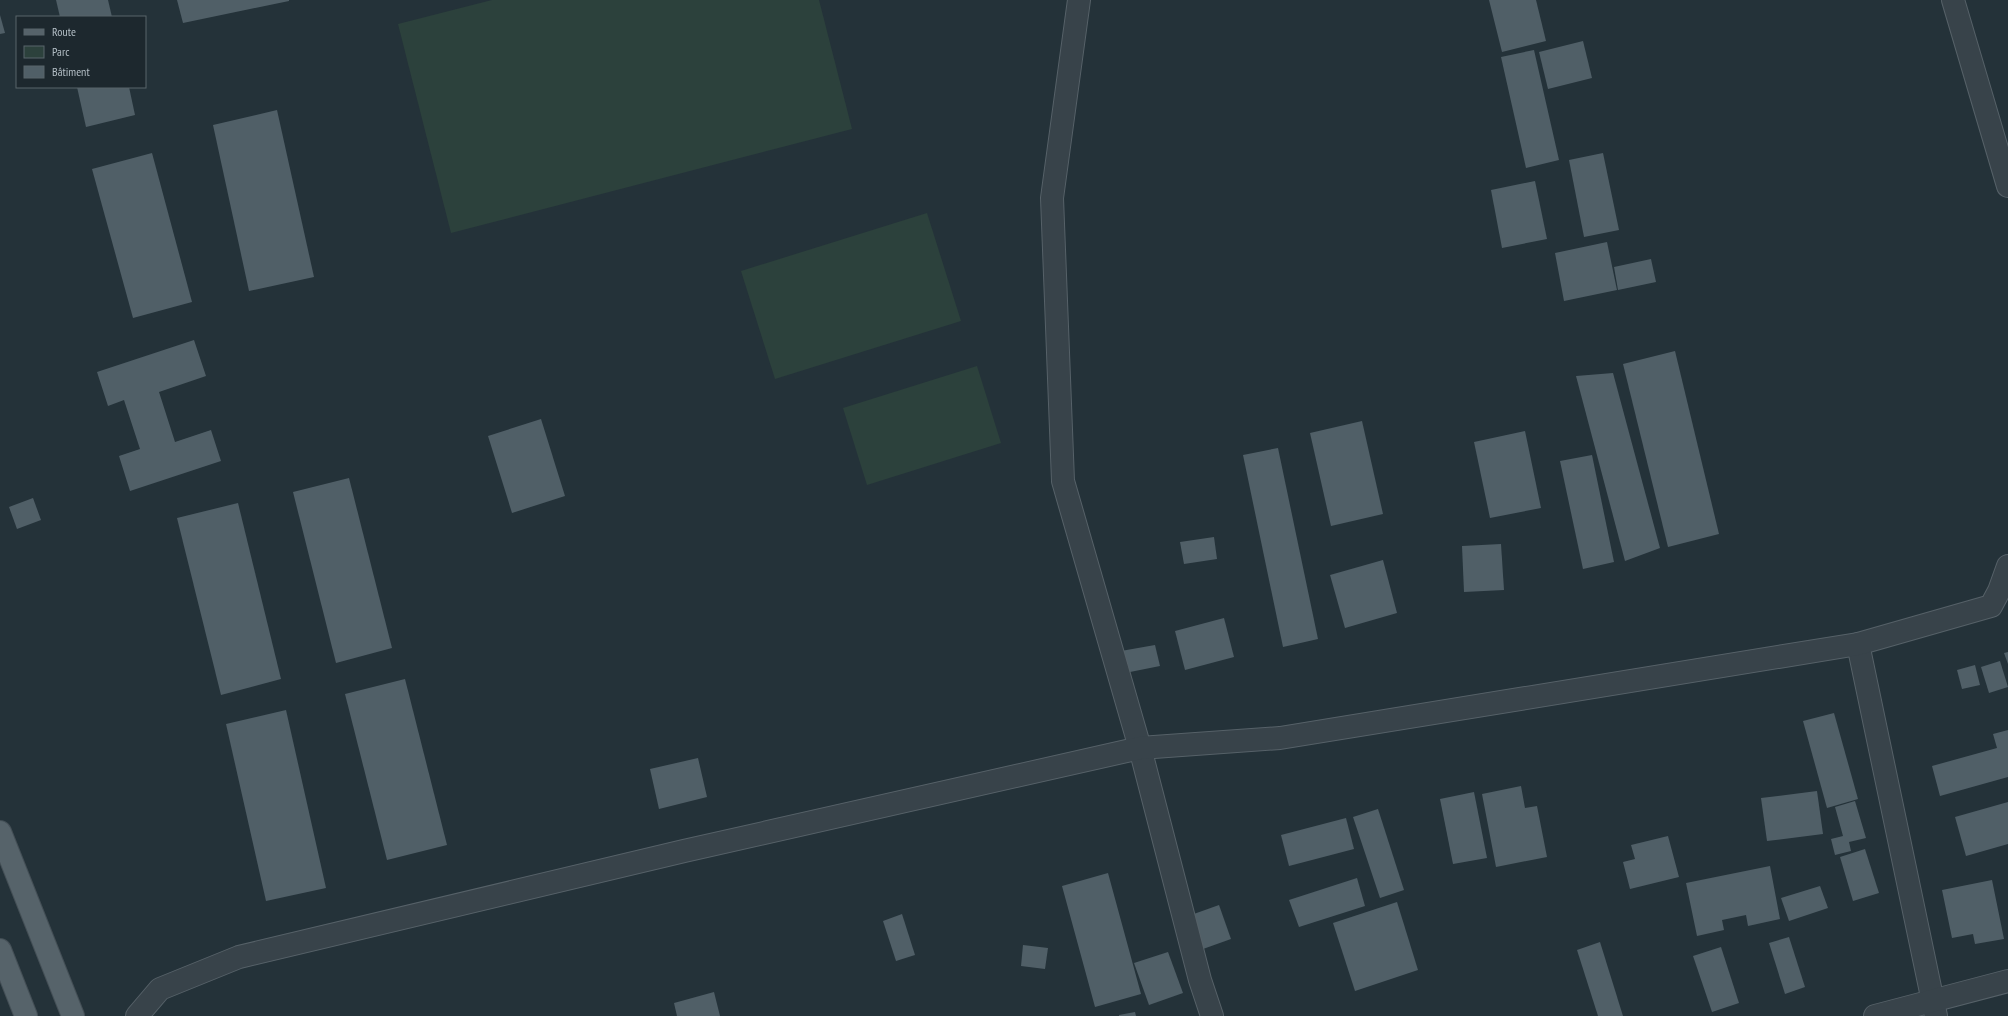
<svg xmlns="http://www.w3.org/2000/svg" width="2008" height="1016" font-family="'PT Sans Narrow',sans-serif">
	<rect width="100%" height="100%" fill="#243239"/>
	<!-- green -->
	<g fill="#2c413c">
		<path d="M 492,0 L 819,0 L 852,129 L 451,233 L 398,24 Z"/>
		<path d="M 927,213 L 961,321 L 775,379 L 741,271 Z"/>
		<path d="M 977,366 L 1001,443 L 867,485 L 843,408 Z"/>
	</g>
	<!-- building -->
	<g fill="#505f67">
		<path d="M 56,0 L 108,0 L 112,17 L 60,17 Z"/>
		<path d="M 177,0 L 289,0 L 289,1 L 183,23 Z"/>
		<path d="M 1489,0 L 1536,0 L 1546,41 L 1502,52 Z"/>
		<path d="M 0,15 L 5,33 L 0,34 Z"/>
		<path d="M 1583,41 L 1592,78 L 1548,89 L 1539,52 Z"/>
		<path d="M 1534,50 L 1559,160 L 1526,168 L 1501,57 Z"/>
		<path d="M 77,87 L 129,87 L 135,115 L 86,127 Z"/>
		<path d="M 277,110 L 314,277 L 249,291 L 213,125 Z"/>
		<path d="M 152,153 L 192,302 L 133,318 L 92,169 Z"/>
		<path d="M 1603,153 L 1619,230 L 1584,237 L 1569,160 Z"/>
		<path d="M 1535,181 L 1547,239 L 1502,248 L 1491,190 Z"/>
		<path d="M 1607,242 L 1617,290 L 1564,301 L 1555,253 Z"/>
		<path d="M 1651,259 L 1656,282 L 1618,290 L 1614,267 Z"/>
		<path d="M 194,340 L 206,376 L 159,392 L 175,442 L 211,430 L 221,461 L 130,491 L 119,456 L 140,449 L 124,400 L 108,406 L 97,372 Z"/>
		<path d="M 1675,351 L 1719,534 L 1668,547 L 1623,364 Z"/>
		<path d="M 1613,373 L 1660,548 L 1625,561 L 1576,376 Z"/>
		<path d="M 541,419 L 565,496 L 512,513 L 488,436 Z"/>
		<path d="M 1362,421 L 1383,514 L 1331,526 L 1310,433 Z"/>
		<path d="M 1525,431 L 1541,508 L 1490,518 L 1474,442 Z"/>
		<path d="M 1278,448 L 1318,639 L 1283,647 L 1243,455 Z"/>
		<path d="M 1592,455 L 1614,562 L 1583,569 L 1560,461 Z"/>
		<path d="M 349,478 L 392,648 L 336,663 L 293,492 Z"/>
		<path d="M 33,498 L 41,520 L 17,529 L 9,507 Z"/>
		<path d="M 238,503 L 281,679 L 221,695 L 177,518 Z"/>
		<path d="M 1214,537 L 1217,559 L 1184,564 L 1180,542 Z"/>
		<path d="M 1501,544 L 1504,590 L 1464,592 L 1462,546 Z"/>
		<path d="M 1383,560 L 1397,613 L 1345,628 L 1330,575 Z"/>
		<path d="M 1224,618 L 1234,657 L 1185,670 L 1175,631 Z"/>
		<path d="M 1155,645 L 1160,666 L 1125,673 L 1121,651 Z"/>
		<path d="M 2008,652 L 2008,664 L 2004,653 Z"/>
		<path d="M 2000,661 L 2008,687 L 1989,693 L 1981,667 Z"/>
		<path d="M 1975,665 L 1980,685 L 1962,689 L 1957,670 Z"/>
		<path d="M 405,679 L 447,845 L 387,860 L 345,694 Z"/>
		<path d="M 286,710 L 326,888 L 266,901 L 226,724 Z"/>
		<path d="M 1834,713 L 1858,799 L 1827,808 L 1803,721 Z"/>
		<path d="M 2008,730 L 2008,777 L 1940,796 L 1932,766 L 1997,748 L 1993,734 Z"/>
		<path d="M 698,758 L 707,797 L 659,809 L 650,769 Z"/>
		<path d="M 1521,786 L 1525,808 L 1537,806 L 1547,857 L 1496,867 L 1482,794 Z"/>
		<path d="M 1817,791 L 1823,834 L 1767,841 L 1761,798 Z"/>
		<path d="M 1474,792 L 1487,858 L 1453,864 L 1440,799 Z"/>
		<path d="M 1855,801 L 1866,838 L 1849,842 L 1851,851 L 1835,855 L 1831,839 L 1843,836 L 1835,807 Z"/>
		<path d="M 2008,802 L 2008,844 L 1966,856 L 1955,817 Z"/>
		<path d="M 1378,809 L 1404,890 L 1380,898 L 1353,817 Z"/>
		<path d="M 1346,818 L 1354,849 L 1289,866 L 1281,835 Z"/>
		<path d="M 1668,836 L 1679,877 L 1630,889 L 1623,862 L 1635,859 L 1631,845 Z"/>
		<path d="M 1865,849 L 1879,893 L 1853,901 L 1840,857 Z"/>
		<path d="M 1770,866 L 1780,919 L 1748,926 L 1746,915 L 1722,920 L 1724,930 L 1697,936 L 1686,883 Z"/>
		<path d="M 1108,873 L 1141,994 L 1095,1007 L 1062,886 Z"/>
		<path d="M 1357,878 L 1365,906 L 1299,927 L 1289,900 Z"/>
		<path d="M 1992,880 L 2004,939 L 1975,944 L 1973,934 L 1952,938 L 1942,890 Z"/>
		<path d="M 1820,886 L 1828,908 L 1789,921 L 1781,898 Z"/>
		<path d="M 1397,902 L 1418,970 L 1355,991 L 1333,923 Z"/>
		<path d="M 1219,905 L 1231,939 L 1203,949 L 1191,915 Z"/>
		<path d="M 902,914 L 915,955 L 896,961 L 883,921 Z"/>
		<path d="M 1789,937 L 1805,987 L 1785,994 L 1769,943 Z"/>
		<path d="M 1600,942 L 1623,1016 L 1598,1016 L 1577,950 Z"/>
		<path d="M 1023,945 L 1048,948 L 1045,969 L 1021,966 Z"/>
		<path d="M 1721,947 L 1739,1003 L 1712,1012 L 1693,956 Z"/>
		<path d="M 1168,952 L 1183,993 L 1149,1005 L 1134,963 Z"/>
		<path d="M 714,992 L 720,1016 L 677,1016 L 674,1003 Z"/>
		<path d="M 1135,1012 L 1136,1016 L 1119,1016 L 1119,1015 Z"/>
	</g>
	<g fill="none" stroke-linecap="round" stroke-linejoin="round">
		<!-- minor casing -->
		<g stroke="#566168" stroke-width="24">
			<g id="minor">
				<path d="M 1079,0 L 1052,198 L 1063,481 L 1140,748 L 1200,980 L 1212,1016"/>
				<path d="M 1953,0 L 2008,186"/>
				<path d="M 1858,644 L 1936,1016"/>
				<path d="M 137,1016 L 160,989 L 239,957 L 684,851 L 1140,748 L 1280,738 L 1858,644 L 1991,606 L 1999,591 L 2008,566"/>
				<path d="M 1875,1016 L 2008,981"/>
			</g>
		</g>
		<!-- major casing -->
		<g stroke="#444f56" stroke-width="24">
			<g id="major">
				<path d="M 0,832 L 73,1016"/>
				<path d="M 0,950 L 26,1016"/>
			</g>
		</g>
		<!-- minor -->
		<use href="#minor" stroke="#38434a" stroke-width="22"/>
		<!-- major -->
		<use href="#major" stroke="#56636a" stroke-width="22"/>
	</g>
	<!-- legend -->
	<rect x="16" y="16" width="130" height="72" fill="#1d282e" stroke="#59646a"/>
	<rect x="24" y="29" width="20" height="6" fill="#56636a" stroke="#59646a"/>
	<text x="52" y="36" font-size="12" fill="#b3bec5">Route</text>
	<rect x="24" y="46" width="20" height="12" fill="#2c413c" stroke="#59646a"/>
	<text x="52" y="56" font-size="12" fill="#b3bec5">Parc</text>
	<rect x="24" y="66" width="20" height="12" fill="#505f67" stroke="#59646a"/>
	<text x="52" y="76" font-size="12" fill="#b3bec5">Bâtiment</text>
</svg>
